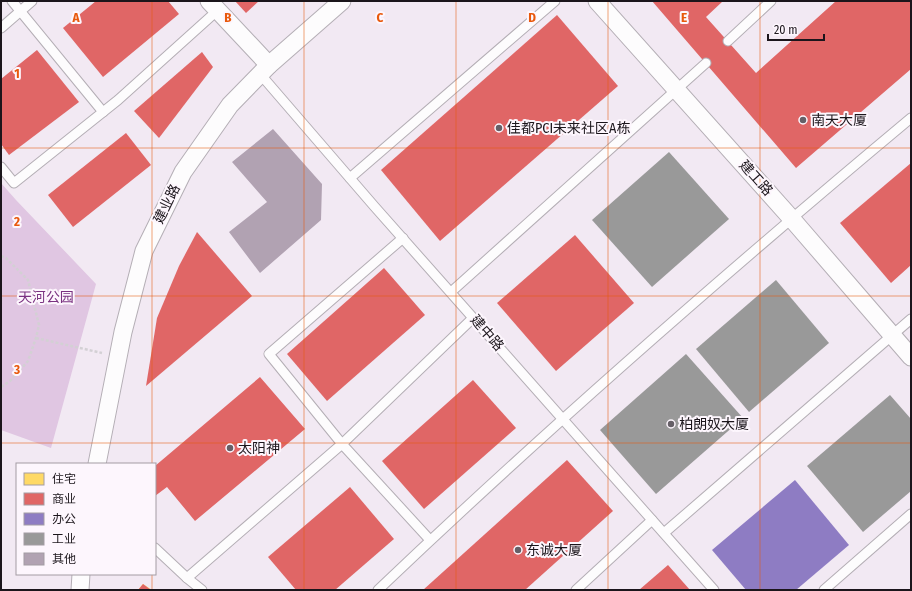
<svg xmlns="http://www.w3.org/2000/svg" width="912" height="591" font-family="'Fira Sans Condensed','Noto Sans SC',sans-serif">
	<rect width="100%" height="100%" fill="#f2e9f3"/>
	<!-- green -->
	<path fill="#e0c6e2" d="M 1,183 L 16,200 L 96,284 L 51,448 L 1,430 Z"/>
	<!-- homes -->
	<path fill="#ffd966" d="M 143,584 L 152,590 L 138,590 Z"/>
	<!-- shops -->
	<g fill="#e06666">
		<path d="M 96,1 L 168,1 L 179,14 L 103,77 L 63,28 Z"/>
		<path d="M 235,1 L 259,1 L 246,13 Z"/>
		<path d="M 652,1 L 723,1 L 706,17 L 756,73 L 836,1 L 911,1 L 911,69 L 796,168 Z"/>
		<path d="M 557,15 L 618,86 L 440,241 L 381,170 Z"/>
		<path d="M 37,50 L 79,102 L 9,155 L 1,144 L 1,79 Z"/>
		<path d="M 202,52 L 213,67 L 159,138 L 134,111 Z"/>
		<path d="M 126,133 L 151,165 L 73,227 L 48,195 Z"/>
		<path d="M 911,163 L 911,265 L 891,283 L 840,223 Z"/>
		<path d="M 197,232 L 252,296 L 146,386 L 157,318 L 179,266 Z"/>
		<path d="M 575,235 L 634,303 L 556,371 L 497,303 Z"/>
		<path d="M 384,268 L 425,315 L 327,401 L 287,354 Z"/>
		<path d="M 260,377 L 305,429 L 195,521 L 167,487 L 155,496 L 155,466 Z"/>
		<path d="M 473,380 L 516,428 L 424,509 L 382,461 Z"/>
		<path d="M 567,460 L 613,511 L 525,590 L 423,590 Z"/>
		<path d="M 350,487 L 394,539 L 335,590 L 296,590 L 268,557 Z"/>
		<path d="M 668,565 L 690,590 L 639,590 Z"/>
		<path d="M 143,584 L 151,590 L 138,590 Z"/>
	</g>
	<!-- offices -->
	<path fill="#8e7cc3" d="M 795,480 L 849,545 L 796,590 L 746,590 L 712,550 Z"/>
	<!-- industry -->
	<g fill="#999">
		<path d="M 669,152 L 729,219 L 652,287 L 592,220 Z"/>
		<path d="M 776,280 L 829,343 L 749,412 L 696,349 Z"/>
		<path d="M 686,354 L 743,418 L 656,494 L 600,430 Z"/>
		<path d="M 890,395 L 911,419 L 911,491 L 863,532 L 807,466 Z"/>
	</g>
	<!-- building -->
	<path fill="#b1a2b2" d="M 273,129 L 322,184 L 321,220 L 260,273 L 229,232 L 267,202 L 232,162 Z"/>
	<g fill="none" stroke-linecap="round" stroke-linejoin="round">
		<!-- lane casing -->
		<g stroke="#b4aeb5" stroke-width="11">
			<g id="lane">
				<path d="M 12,1 L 103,112"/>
				<path d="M 1,28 L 32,1"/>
				<path d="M 728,41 L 771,1"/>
				<path d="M 261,75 L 374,206 L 714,590"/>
				<path d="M 1,167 L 14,183 L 118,100 L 218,10"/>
				<path d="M 350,178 L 555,1"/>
				<path d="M 403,238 L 269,354 L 342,444 L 430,540"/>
				<path d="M 451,292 L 706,63"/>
				<path d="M 664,533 L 911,319"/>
				<path d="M 155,548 L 187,578 L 202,590"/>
				<path d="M 187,578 L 342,444 L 473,318"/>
				<path d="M 378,590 C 550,426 729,270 911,118"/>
				<path d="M 576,590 L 652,520"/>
				<path d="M 824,590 L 911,514"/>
			</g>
		</g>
		<!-- street casing -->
		<g stroke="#b4aeb5" stroke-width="19">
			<g id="street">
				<path d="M 209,1 L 269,65"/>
				<path d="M 597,1 L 791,218 L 911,357"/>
				<path d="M 97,464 L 123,332 L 144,251 L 183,172 L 230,105 L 269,65 L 342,1"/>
				<path d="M 80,590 L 81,574"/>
			</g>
		</g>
		<!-- path -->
		<g stroke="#d3d0d4" stroke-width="2.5" stroke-dasharray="3 2" stroke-linecap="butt">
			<path d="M 1,256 L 6,258 L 28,280 L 39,325 L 36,338 L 28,361 L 10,381 L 1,387"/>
			<path d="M 1,293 L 1,304"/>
			<path d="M 36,338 L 102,353"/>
		</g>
		<!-- lane -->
		<use href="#lane" stroke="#fdfcfd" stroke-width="9"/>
		<!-- street -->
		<use href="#street" stroke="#fdfcfd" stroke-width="17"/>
	</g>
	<!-- grid -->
	<path fill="none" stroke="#e8590c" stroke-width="1" stroke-opacity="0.55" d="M 152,1 L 152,464M 304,1 L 304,590M 456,1 L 456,590M 608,1 L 608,590M 760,1 L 760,590M 1,148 L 911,148M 1,296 L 911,296M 1,443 L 911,443M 152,574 L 152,590"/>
	<!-- markers -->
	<g fill="#665f67" stroke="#fdf6fd" stroke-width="1.5">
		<circle cx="803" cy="120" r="4"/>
		<circle cx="499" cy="128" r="4"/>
		<circle cx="671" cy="424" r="4"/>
		<circle cx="230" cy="448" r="4"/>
		<circle cx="518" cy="550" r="4"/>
	</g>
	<g text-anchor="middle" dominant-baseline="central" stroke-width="4" stroke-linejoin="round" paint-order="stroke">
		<!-- poi labels -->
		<g font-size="14" fill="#1b151b" stroke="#fdf6fd" text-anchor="start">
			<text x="811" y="120">南天大厦</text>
			<text x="507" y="128">佳都PCI未来社区A栋</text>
			<text x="679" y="424">柏朗奴大厦</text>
			<text x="238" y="448">太阳神</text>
			<text x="526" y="550">东诚大厦</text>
		</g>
		<!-- street labels -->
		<g font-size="14" fill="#1b151b" stroke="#fdf6fd">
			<text transform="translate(756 178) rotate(48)">建工路</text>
			<text transform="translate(167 204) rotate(-64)">建业路</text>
			<text transform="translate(487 333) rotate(49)">建中路</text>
		</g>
		<!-- park labels -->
		<g font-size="14" fill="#7a3281" stroke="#fdf6fd">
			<text x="46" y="297">天河公园</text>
		</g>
	</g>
	<g font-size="13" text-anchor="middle" font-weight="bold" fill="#e8590c" stroke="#fdf6fd" stroke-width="4" stroke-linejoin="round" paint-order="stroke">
		<text x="76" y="22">A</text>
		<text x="228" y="22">B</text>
		<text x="380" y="22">C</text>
		<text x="532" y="22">D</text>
		<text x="684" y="22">E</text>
		<text x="17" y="78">1</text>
		<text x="17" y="226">2</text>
		<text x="17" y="374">3</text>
	</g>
	<!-- border -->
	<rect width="912" height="591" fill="none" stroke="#1b151b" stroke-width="4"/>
	<!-- legend -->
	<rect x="16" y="463" width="140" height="112" fill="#fdf6fd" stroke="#a39ca3"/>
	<rect x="24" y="473" width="20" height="12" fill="#ffd966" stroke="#a39ca3"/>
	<text x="52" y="483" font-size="12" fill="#1b151b">住宅</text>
	<rect x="24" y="493" width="20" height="12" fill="#e06666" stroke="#a39ca3"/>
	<text x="52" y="503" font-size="12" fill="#1b151b">商业</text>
	<rect x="24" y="513" width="20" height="12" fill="#8e7cc3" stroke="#a39ca3"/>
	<text x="52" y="523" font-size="12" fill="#1b151b">办公</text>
	<rect x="24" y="533" width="20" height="12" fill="#999999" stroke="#a39ca3"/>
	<text x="52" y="543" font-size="12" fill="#1b151b">工业</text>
	<rect x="24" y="553" width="20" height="12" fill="#b1a2b2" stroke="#a39ca3"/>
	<text x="52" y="563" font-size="12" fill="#1b151b">其他</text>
	<!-- scale -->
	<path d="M768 34v6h56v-6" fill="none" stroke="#1b151b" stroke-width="2"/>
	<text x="774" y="34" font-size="12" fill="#1b151b" stroke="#fdf6fd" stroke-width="3" paint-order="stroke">20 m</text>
</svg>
